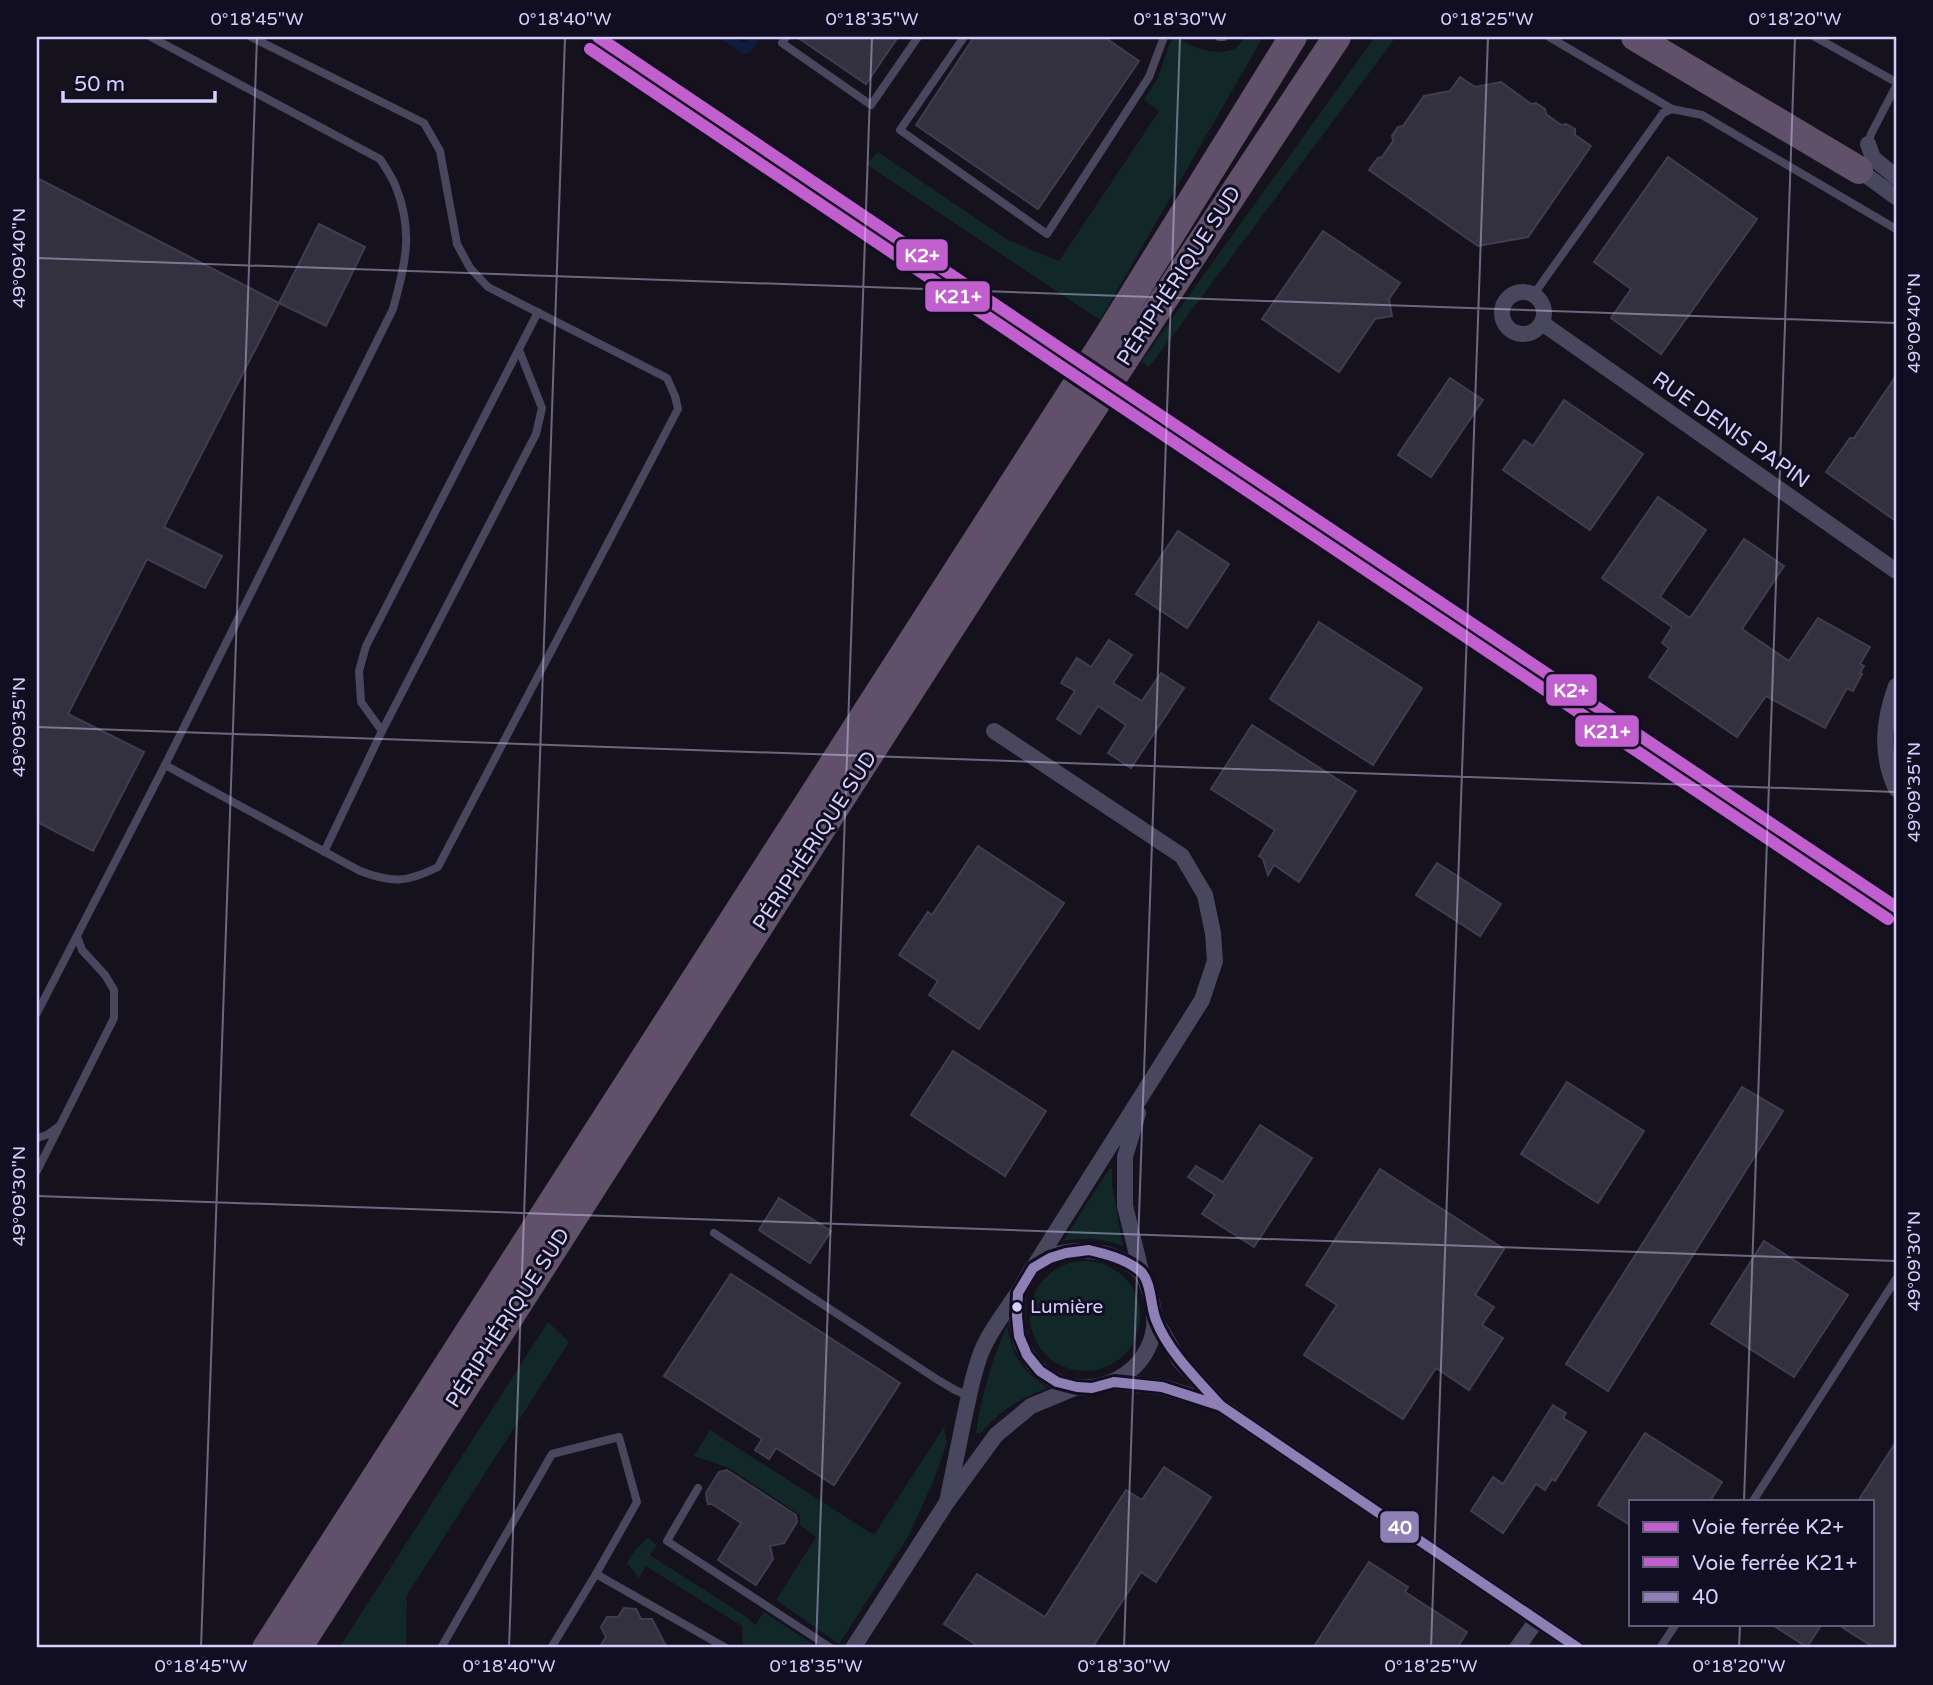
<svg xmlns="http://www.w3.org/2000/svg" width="1933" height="1685" font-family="'Varela Round',sans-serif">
	<rect width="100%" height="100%" fill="#15121d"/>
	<!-- green -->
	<g fill="#122728">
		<path d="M 1174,37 C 1180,38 1183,41 1189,44 C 1200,50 1221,55 1234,49 C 1238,47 1242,41 1246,37 L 1263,37 L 1100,320 L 866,164 L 878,152 L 1008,240 L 1059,261 L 1159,111 L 1144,100 L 1158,78 L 1169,45 Z"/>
		<path d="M 1375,37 L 1396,37 L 1149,367 L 1141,362 Z"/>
		<path d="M 1109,1169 L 1112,1169 L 1112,1185 L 1123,1246 C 1100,1238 1087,1237 1063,1241 Z"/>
		<circle cx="1085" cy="1316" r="55"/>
		<path d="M 548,1322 L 569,1342 L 407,1595 L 406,1648 L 339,1648 Z"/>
		<path d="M 1007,1325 C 1013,1357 1021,1370 1048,1388 C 1017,1400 1002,1409 980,1434 L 976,1433 C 981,1396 992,1360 1007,1325 Z"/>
		<path d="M 944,1427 L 947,1443 L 933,1482 L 908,1537 L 839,1644 L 776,1600 L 816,1537 L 800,1525 L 800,1515 L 729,1468 L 694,1456 L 710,1430 L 874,1535 Z"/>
		<path d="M 648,1538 L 657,1545 L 650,1555 L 748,1618 L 755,1625 L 764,1612 L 818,1648 L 743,1648 L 742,1626 L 646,1566 L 639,1578 L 627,1563 L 636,1549 Z"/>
	</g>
	<!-- water -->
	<path fill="#0e1d3e" d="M 718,37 L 734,37 L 744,43 L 751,37 L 761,37 L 751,52 L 744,54 Z"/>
	<!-- building -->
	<g fill="#33303f" stroke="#413c50" stroke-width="2">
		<path d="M 797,37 L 898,37 L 866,84 Z"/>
		<path d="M 974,37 L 1104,37 L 1139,61 L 1038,209 L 916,125 Z"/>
		<path d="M 1460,77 L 1475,87 L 1501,82 L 1531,104 L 1536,103 L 1545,109 L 1546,114 L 1561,125 L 1566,124 L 1575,129 L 1575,135 L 1591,146 L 1528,237 L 1478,246 L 1369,170 L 1378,158 L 1382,157 L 1393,141 L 1392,136 L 1398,127 L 1403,126 L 1424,96 L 1450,91 Z"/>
		<path d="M 1668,157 L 1757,219 L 1661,354 L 1611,318 L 1631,289 L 1594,262 Z"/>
		<path d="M 37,178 L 279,303 L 164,527 L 222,556 L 205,588 L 147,559 L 68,714 L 144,752 L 93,851 L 37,822 Z"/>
		<path d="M 319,224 L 365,247 L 326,326 L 279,303 Z"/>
		<path d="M 1323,231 L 1400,283 L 1389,299 L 1392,316 L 1375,319 L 1339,372 L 1262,319 Z"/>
		<path d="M 1896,376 L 1896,521 L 1826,472 L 1850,438 L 1854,438 Z"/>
		<path d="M 1450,378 L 1483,400 L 1431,477 L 1398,455 Z"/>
		<path d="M 1564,400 L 1643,454 L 1590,530 L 1503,470 L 1524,440 L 1533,446 Z"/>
		<path d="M 1658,497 L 1706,530 L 1660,597 L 1690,618 L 1744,539 L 1784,566 L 1742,629 L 1789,661 L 1818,618 L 1870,647 L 1860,664 L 1864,666 L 1860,673 L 1862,674 L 1853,691 L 1847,688 L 1825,728 L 1766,696 L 1737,737 L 1649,677 L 1669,648 L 1662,643 L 1672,627 L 1602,578 Z"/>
		<path d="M 1178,531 L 1229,564 L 1187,628 L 1136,594 Z"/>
		<path d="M 1319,622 L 1422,688 L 1373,765 L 1270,699 Z"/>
		<path d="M 1109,640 L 1132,655 L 1113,683 L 1142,701 L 1161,673 L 1184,688 L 1131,768 L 1108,753 L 1126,725 L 1098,706 L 1080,734 L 1057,719 L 1075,691 L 1061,683 L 1077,658 L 1091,667 Z"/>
		<path d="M 1252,725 L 1356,791 L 1299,882 L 1274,865 L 1268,875 L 1263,859 L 1259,856 L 1275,830 L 1211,789 Z"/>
		<path d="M 978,846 L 1064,903 L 979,1029 L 929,995 L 938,981 L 899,955 L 928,912 L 932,915 Z"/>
		<path d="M 1437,863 L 1501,904 L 1480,936 L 1416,895 Z"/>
		<path d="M 953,1051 L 1046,1111 L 1005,1176 L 911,1115 Z"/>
		<path d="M 1567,1082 L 1644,1131 L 1598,1203 L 1521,1154 Z"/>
		<path d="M 1742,1087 L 1783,1111 L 1608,1391 L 1566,1364 Z"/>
		<path d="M 1260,1125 L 1312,1158 L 1254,1247 L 1202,1214 L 1215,1195 L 1188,1177 L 1196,1166 L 1223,1182 Z"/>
		<path d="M 1380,1169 L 1504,1249 L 1475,1295 L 1494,1307 L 1482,1325 L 1503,1338 L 1469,1390 L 1436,1368 L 1403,1419 L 1304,1355 L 1337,1305 L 1306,1285 Z"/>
		<path d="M 779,1198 L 831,1231 L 810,1263 L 759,1230 Z"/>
		<path d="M 1764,1241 L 1848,1295 L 1794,1377 L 1711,1324 Z"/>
		<path d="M 731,1274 L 900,1383 L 834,1485 L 776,1448 L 769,1459 L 755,1450 L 762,1439 L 664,1376 Z"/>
		<path d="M 1553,1405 L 1566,1413 L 1563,1418 L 1586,1432 L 1555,1481 L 1552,1479 L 1545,1490 L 1536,1484 L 1503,1533 L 1471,1511 L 1493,1477 L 1503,1484 Z"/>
		<path d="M 1645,1433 L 1722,1482 L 1710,1501 L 1630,1501 L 1630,1525 L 1598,1505 Z"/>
		<path d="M 1896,1442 L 1896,1648 L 1875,1648 L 1837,1624 L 1872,1624 L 1872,1501 L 1858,1501 Z"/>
		<path d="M 1164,1467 L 1211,1497 L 1156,1582 L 1141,1572 L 1092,1648 L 981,1648 L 944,1624 L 977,1574 L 1045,1617 L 1126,1490 L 1142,1500 Z"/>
		<path d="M 727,1470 L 796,1515 L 797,1522 L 784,1543 L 770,1546 L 773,1559 L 756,1585 L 718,1560 L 741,1523 L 712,1504 L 708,1504 L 707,1501 L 706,1493 L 719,1472 Z"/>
		<path d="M 1369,1562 L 1408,1587 L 1405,1592 L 1467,1632 L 1457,1648 L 1313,1648 Z"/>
		<path d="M 624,1608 L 636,1609 L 641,1619 L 652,1619 L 667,1648 L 599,1648 L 606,1637 L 601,1627 L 607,1617 L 618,1617 Z"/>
		<path d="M 1771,1624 L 1822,1624 L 1807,1647 Z"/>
	</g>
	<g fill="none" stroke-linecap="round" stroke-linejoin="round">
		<!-- service -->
		<g stroke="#49475d" stroke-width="8">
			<path d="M 786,37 L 782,43 L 871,105 L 918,37"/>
			<path d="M 964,37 L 900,130 L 1047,234 L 1149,77 L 1164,37"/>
			<path d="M 1219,37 L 1224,37"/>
			<path d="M 1549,37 L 1672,109"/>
			<path d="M 1815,37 L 1896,82"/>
			<path d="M 1868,144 L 1871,134 L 1896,86"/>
			<path d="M 1534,294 L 1663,113 L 1672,109 L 1702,115 L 1896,229"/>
			<path d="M 382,731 L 536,434 L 542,408 L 519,350"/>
			<path d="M 165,765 L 360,871 C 392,883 406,883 438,867 L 678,409 L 675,396 L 667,378 L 488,287 L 470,268 L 457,244 L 440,151 L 424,123 L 251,37"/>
			<path d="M 324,852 L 382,731 L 361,702 L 359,671 L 366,646 L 538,312"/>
			<path d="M 37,1013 L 165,765 L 393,309 C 405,265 414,233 396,187 C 392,177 386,168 380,159 L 151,37"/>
			<path d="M 37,1138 L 47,1135 L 58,1127"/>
			<path d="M 37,1171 L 114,1018 L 114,990 L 105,975 L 82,950 L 77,936"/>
			<path d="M 714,1233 L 938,1380 L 955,1390 L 969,1396"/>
			<path d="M 698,1488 L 667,1541 L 831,1648"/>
			<path d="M 1753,1501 L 1896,1279"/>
			<path d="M 441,1648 L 552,1454 L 619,1437 L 637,1502 L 596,1574"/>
			<path d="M 551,1648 L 596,1574 L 726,1648"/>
			<path d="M 1660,1648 L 1676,1624"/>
		</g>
		<!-- minor -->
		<g stroke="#49475d" stroke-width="16">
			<path d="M 1868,144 L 1873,158 L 1896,177"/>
			<path d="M 1859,170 L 1896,197"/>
			<circle cx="1523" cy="313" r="21"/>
			<path d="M 1542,323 L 1896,571"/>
			<path d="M 1896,686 C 1883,721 1880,754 1896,789"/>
			<path d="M 994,731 L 1182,856 L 1205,895 L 1213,933 L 1215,961 L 1202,1000 L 1033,1268"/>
			<path d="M 1138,1113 L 1125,1157 L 1125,1206 L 1141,1271"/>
			<path d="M 1156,1321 L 1179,1360 L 1221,1406 L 1578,1648"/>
			<path d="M 1114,1382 L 1162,1387 L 1218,1404"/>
			<path d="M 947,1502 C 953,1473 959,1443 965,1414 C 970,1392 974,1368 983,1348 C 992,1328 1005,1312 1017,1294 C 1023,1286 1027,1274 1034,1267 C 1057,1245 1098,1248 1124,1261 C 1145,1271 1147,1281 1152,1302 C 1170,1372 1080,1418 1033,1363 C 1027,1355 1021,1345 1019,1335 C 1016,1321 1017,1307 1018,1293"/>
			<path d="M 853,1648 L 947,1502 L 996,1435 L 1031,1406 L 1077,1387"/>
			<path d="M 1517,1648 L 1537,1620"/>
		</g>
		<!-- trunk -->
		<g stroke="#60506a" stroke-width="28">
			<path d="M 1635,37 L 1859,170"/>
			<path d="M 266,1648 L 1109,334 L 1293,37"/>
			<path d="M 298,1648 C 643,1111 983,569 1337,37"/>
		</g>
		<!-- bus-1 casing -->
		<g stroke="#120e21" stroke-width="16">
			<g id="bus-1">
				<path d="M 1089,1250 C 1106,1254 1125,1259 1139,1270 C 1152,1280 1150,1306 1156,1320 C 1168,1352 1199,1381 1221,1406 L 1162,1387 L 1114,1382 L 1092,1388 L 1077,1387 L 1057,1382 L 1040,1371 L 1027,1355 L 1019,1336 L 1017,1316 L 1018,1293 L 1033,1268 L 1050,1258 L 1066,1253 Z"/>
				<path d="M 1221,1406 L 1578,1648"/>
			</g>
		</g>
		<!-- bus-1 -->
		<use href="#bus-1" stroke="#8e7fb4" stroke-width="10"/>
		<!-- rail-1 casing -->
		<g stroke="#120e21" stroke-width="18">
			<path id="rail-1" d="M 598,37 L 1070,355 L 1896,907"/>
		</g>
		<!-- rail-2 casing -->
		<g stroke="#120e21" stroke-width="18">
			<path id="rail-2" d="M 590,49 L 1062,367 L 1888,919"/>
		</g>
		<!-- rail-1 -->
		<use href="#rail-1" stroke="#c25fce" stroke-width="12"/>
		<!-- rail-2 -->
		<use href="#rail-2" stroke="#c25fce" stroke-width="12"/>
	</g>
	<!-- ticks -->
	<path fill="none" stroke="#d6cffd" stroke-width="2" stroke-opacity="0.45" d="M 37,258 L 1896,323M 37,727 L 1896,792M 37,1196 L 1896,1261M 1744,1501 L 1795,37M 201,1648 L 257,37M 509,1648 L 565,37M 816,1648 L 872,37M 1124,1648 L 1180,37M 1431,1648 L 1488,37M 1739,1648 L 1740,1624"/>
	<!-- markers -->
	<circle fill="#d6cffd" stroke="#120e21" stroke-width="2.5" cx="1017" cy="1307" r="6"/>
	<g text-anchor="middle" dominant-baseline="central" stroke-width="6" stroke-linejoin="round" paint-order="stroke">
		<!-- bus labels -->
		<g font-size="19" fill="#d6cffd" stroke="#120e21" text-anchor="start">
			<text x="1030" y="1307">Lumière</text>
		</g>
		<!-- street labels -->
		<g font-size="21" fill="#d6cffd" stroke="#120e21">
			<text transform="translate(1179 276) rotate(-57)">PÉRIPHÉRIQUE SUD</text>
			<text transform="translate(1731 430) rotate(35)">RUE DENIS PAPIN</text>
			<text transform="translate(815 841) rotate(-57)">PÉRIPHÉRIQUE SUD</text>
			<text transform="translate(508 1318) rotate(-57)">PÉRIPHÉRIQUE SUD</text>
		</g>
	</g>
	<g stroke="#120e21" stroke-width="2.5">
		<rect x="895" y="238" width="54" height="34" rx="7" fill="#c25fce"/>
		<rect x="924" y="280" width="67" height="33" rx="7" fill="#c25fce"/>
		<rect x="1545" y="673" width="53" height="34" rx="7" fill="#c25fce"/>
		<rect x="1574" y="714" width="66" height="34" rx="7" fill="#c25fce"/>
		<rect x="1379" y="1510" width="41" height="34" rx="7" fill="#8e7fb4"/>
	</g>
	<g font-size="19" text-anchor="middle" font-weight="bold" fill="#fff">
		<text x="922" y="262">K2+</text>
		<text x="958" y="303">K21+</text>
		<text x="1571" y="697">K2+</text>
		<text x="1607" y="738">K21+</text>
		<text x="1400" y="1534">40</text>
	</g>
	<!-- border -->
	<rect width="1933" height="1685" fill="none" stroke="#120e21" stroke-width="77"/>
	<!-- legend -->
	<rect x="1629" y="1500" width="245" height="126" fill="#120e21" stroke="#605b79" stroke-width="2"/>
	<rect x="1643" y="1522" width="35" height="10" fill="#c25fce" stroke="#605b79" stroke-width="2"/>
	<text x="1692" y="1534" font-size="21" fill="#d6cffd">Voie ferrée K2+</text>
	<rect x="1643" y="1557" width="35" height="10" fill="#c25fce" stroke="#605b79" stroke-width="2"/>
	<text x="1692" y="1570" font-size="21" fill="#d6cffd">Voie ferrée K21+</text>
	<rect x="1643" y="1592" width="35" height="10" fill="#8e7fb4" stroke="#605b79" stroke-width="2"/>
	<text x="1692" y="1604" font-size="21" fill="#d6cffd">40</text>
	<!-- scale -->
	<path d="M63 91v10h152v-10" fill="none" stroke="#d6cffd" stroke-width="3.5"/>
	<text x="74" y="91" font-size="21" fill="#d6cffd" stroke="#120e21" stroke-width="5" paint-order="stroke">50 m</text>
	<rect x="38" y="38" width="1857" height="1608" fill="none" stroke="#d6cffd" stroke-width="2.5"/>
	<g font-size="18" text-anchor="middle" fill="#d6cffd">
		<text x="257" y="25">0°18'45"W</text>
		<text x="565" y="25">0°18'40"W</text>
		<text x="872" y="25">0°18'35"W</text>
		<text x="1180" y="25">0°18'30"W</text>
		<text x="1487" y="25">0°18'25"W</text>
		<text x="1795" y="25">0°18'20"W</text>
		<text transform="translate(19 258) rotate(-90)" y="6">49°09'40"N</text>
		<text transform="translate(1914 323) rotate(-90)" y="6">49°09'40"N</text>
		<text transform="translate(19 727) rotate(-90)" y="6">49°09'35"N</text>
		<text transform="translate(1914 792) rotate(-90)" y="6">49°09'35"N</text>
		<text transform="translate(19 1196) rotate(-90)" y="6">49°09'30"N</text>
		<text transform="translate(1914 1261) rotate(-90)" y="6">49°09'30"N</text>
		<text x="201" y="1672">0°18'45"W</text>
		<text x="509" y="1672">0°18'40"W</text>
		<text x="816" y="1672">0°18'35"W</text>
		<text x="1124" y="1672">0°18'30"W</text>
		<text x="1431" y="1672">0°18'25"W</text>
		<text x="1739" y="1672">0°18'20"W</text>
	</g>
</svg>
